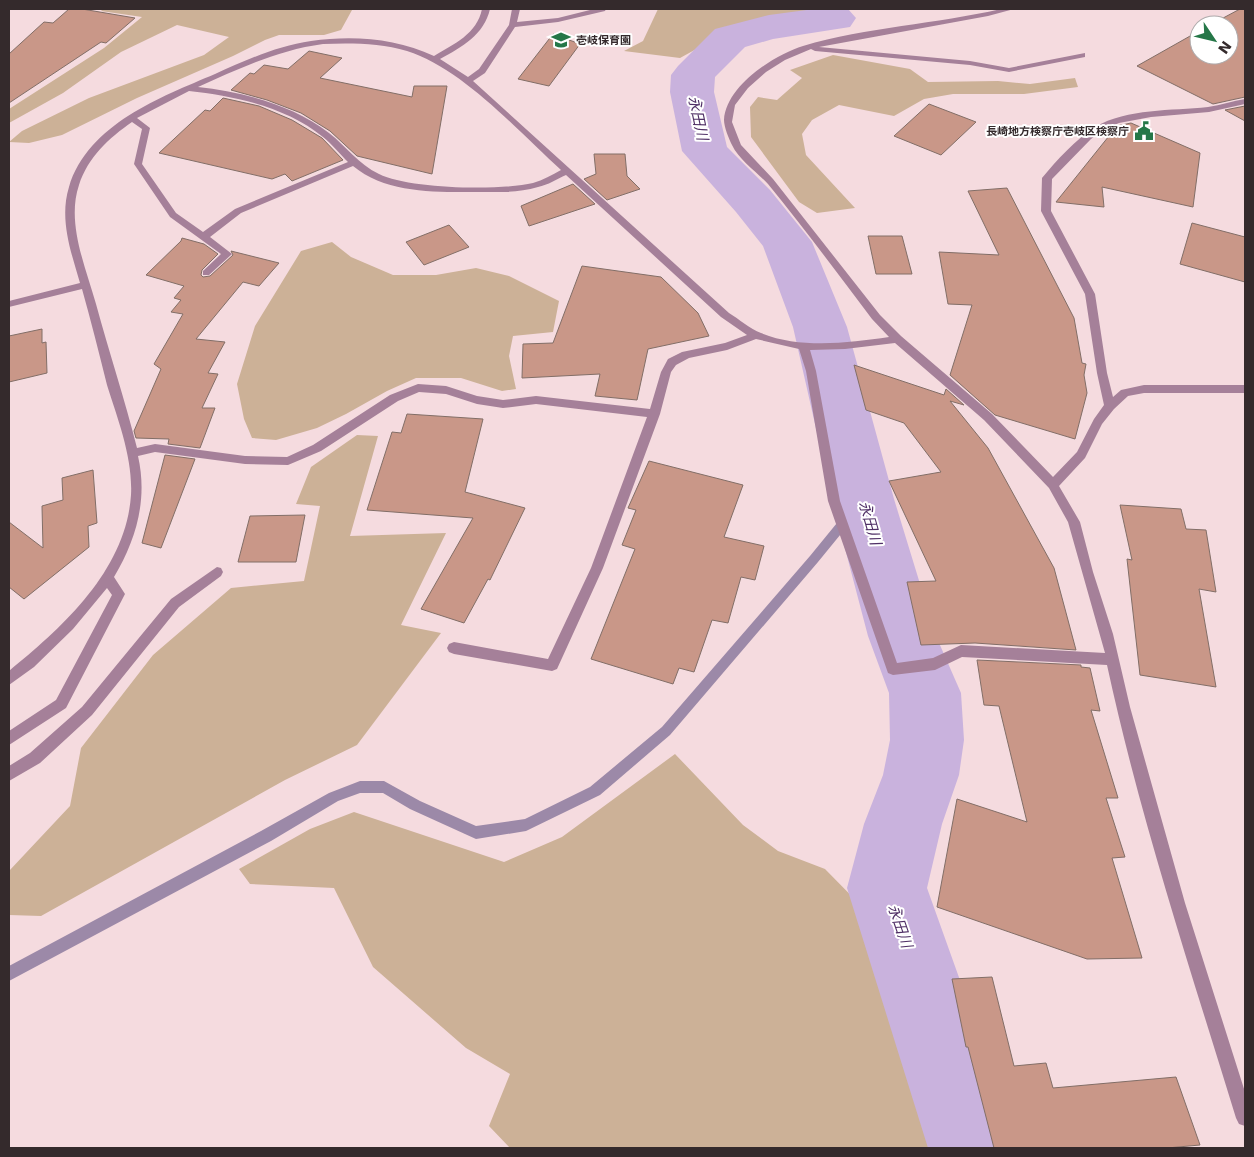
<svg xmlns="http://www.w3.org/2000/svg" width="1254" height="1157" font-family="'DejaVu Sans','Noto Sans JP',sans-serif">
	<rect width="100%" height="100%" fill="#f5dbdf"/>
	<!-- green -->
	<g fill="#ccb197">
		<path d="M 103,9 L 352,9 L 352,10 L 341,30 L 324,35 L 279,35 L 265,40 L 233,56 L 137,98 L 62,135 L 29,143 L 9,142 L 22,131 L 89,98 L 204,55 L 229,37 L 177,25 L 121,52 L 63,93 L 9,123 L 9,109 L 104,48 L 142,17 L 101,11 Z"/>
		<path d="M 658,9 L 824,9 L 828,13 L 731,30 L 680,58 L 624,51 L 643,41 Z"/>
		<path d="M 833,55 L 910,69 L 928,82 L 998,81 L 1030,84 L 1075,78 L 1078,87 L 1024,94 L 953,94 L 924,99 L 894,116 L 839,105 L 812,120 L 802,134 L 806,155 L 855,208 L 817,213 L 799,202 L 751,137 L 750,107 L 758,97 L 777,100 L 802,78 L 790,70 Z"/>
		<path d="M 332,242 L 351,257 L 393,275 L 436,275 L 476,268 L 509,276 L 559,301 L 553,332 L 513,336 L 509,356 L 516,389 L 502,391 L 461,378 L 416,378 L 387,391 L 346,414 L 317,428 L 276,440 L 252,438 L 244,419 L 237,384 L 255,326 L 301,251 Z"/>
		<path d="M 357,435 L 378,436 L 350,536 L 446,533 L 401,625 L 441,633 L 357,745 L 285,780 L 41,916 L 9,915 L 9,871 L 70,806 L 81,748 L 153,655 L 231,588 L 304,581 L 320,506 L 296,504 L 311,467 Z"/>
		<path d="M 675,754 L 743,825 L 778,851 L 825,869 L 882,927 L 935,1129 L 934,1148 L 510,1148 L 489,1126 L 510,1074 L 466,1048 L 373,967 L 334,888 L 250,884 L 239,869 L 310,829 L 354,812 L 504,862 L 562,837 Z"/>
	</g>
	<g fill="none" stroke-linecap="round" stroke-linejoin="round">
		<!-- stream -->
		<path fill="#9c89a8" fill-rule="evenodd" d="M 863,495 L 867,496 L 868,499 L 867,502 L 818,562 L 670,735 L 600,795 L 526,831 L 476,839 L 410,809 L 383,793 L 360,793 L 338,801 L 271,841 L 9,981 L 9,966 L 261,831 L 329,793 L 360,781 L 384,781 L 420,801 L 476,826 L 525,819 L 590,787 L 662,727 L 810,556 L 859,496 Z"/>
		<!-- river -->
		<path fill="#c9b2dd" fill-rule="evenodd" d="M 814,9 L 848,9 L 856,18 L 850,27 L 773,39 L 745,47 L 715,77 L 714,92 L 727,147 L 770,190 L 812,242 L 847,327 L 894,499 L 936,636 L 961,693 L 964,740 L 959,775 L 942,824 L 927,888 L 1020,1148 L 928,1148 L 847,888 L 864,824 L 883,775 L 890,740 L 889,693 L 868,636 L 832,499 L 793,327 L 763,246 L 736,212 L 682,151 L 670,92 L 671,75 L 678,66 L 715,29 L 769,15 Z"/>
	</g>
	<!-- building -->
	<g fill="#c99788" stroke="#826e67">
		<path d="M 69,9 L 82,9 L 135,18 L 106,43 L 101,42 L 9,103 L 9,54 L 44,22 L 53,23 Z"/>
		<path d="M 1240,9 L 1245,9 L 1245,97 L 1213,104 L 1137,66 L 1199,31 L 1199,55 L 1229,55 L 1229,25 L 1210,25 Z"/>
		<path d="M 553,34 L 580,44 L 549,86 L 518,79 Z"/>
		<path d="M 309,51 L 342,58 L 320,78 L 412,97 L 414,86 L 447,86 L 432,174 L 357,156 L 330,131 L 301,113 L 267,100 L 231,90 L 250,73 L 254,74 L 264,65 L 288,69 Z"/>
		<path d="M 223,98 L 259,106 L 292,120 L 322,138 L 343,160 L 292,181 L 285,174 L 272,179 L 159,153 L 205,110 L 210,111 Z"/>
		<path d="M 929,104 L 976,122 L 941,155 L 894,136 Z"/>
		<path d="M 1245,106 L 1245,121 L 1225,110 Z"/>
		<path d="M 1131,123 L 1200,153 L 1193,207 L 1102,187 L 1104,207 L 1056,202 L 1117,126 Z"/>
		<path d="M 594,154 L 625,154 L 627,176 L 640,189 L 607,200 L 584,179 L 596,174 Z"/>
		<path d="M 573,184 L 595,204 L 529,226 L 521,206 Z"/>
		<path d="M 1007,188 L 1074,318 L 1082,363 L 1086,364 L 1084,375 L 1087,393 L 1075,439 L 995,415 L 950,375 L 972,305 L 948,304 L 939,252 L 999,255 L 968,191 Z"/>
		<path d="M 1192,223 L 1245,237 L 1245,282 L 1180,264 Z"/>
		<path d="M 449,225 L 469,247 L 424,265 L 406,242 Z"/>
		<path d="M 868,236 L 902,236 L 912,274 L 876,274 Z"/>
		<path d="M 182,238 L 204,244 L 218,254 L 202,270 L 201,275 L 203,277 L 210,276 L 233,255 L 231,251 L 279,263 L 259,286 L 243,282 L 196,339 L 225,342 L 208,373 L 218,374 L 202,408 L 215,408 L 200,448 L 168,444 L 169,439 L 136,438 L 134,431 L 161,369 L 154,364 L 183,314 L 171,312 L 181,300 L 174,298 L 184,286 L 146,275 L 181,241 Z"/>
		<path d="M 582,266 L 661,277 L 698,313 L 709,336 L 648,349 L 637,400 L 595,396 L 600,374 L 522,378 L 523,344 L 553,343 Z"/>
		<path d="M 42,329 L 42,343 L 46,342 L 47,373 L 9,382 L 9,336 Z"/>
		<path d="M 854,365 L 944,395 L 946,389 L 964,405 L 950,401 L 988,448 L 1054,568 L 1076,650 L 975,643 L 921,645 L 907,582 L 936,581 L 889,481 L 941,472 L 904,423 L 866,410 Z"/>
		<path d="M 407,414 L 483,419 L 465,492 L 525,508 L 490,580 L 488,579 L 464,623 L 421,609 L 473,518 L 367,510 L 392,432 L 401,433 Z"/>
		<path d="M 165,455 L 195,459 L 161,548 L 142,543 Z"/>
		<path d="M 649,461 L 743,485 L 724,537 L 764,546 L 755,580 L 741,577 L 728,623 L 712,620 L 694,672 L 679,668 L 673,684 L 591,659 L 635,549 L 622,545 L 636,510 L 628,508 Z"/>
		<path d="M 93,470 L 97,523 L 88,526 L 89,547 L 24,599 L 9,587 L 9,522 L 43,548 L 42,506 L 63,500 L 62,478 Z"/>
		<path d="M 1120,505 L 1181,509 L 1186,529 L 1206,530 L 1216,592 L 1199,589 L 1216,687 L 1140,675 L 1127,559 L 1132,560 Z"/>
		<path d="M 305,515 L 296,562 L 238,562 L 250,516 Z"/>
		<path d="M 977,660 L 1081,665 L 1081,667 L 1090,668 L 1100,711 L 1091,710 L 1118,798 L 1106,798 L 1125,857 L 1112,858 L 1142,958 L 1087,959 L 937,907 L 957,799 L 1027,822 L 999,706 L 984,705 Z"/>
		<path d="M 992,977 L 1014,1066 L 1046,1063 L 1053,1088 L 1176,1077 L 1200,1145 L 1167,1148 L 994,1148 L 968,1047 L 966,1047 L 952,979 Z"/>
	</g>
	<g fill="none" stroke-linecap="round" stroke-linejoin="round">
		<!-- minor -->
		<g fill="#a58099" fill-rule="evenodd">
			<path d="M 482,9 L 490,9 C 484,35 462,47 440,59 L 468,77 L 479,69 L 509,25 L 512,9 L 520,9 L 517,22 L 558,18 L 594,9 L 606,9 L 605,11 L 558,22 L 515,27 L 485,73 L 473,81 L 729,313 C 739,319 750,329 761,333 C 800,349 848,343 889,337 L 872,319 C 838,274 804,228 768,184 C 757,172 739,160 732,145 C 729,139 724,127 724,120 C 726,86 774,55 803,46 C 867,27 936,24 1001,9 L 1014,9 L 988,16 L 819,47 L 970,61 L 1009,68 L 1085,53 L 1085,57 L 1009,72 L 970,65 L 815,51 L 811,49 L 785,60 L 766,72 L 748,88 L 735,105 L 732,122 L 741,145 L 773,179 L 880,315 L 901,336 L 992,414 L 1053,477 L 1077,452 L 1094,419 L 1104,405 L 1097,373 L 1085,294 L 1041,211 L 1042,178 C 1056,161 1076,139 1095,127 C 1128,108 1171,111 1208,107 C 1221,105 1233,101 1245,99 L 1245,104 L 1209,112 L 1151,117 L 1119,123 L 1103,130 L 1091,139 L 1052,179 L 1051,211 L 1095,294 L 1107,373 L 1113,397 L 1121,390 L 1144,385 L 1245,385 L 1245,393 L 1144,393 L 1128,396 L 1114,409 L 1102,424 L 1085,458 L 1059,486 L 1080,522 L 1093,572 L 1113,634 L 1130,707 L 1185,903 L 1245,1092 L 1245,1126 L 1239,1124 L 1236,1118 C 1190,968 1140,818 1107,665 L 962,657 L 935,670 L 893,675 L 888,673 L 828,501 L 806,371 L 799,349 L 756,339 L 727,350 L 689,358 L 676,365 L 671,372 L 660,414 L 603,568 L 557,669 L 552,671 L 454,654 L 449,652 L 447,648 L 449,644 L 454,642 L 548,659 L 591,568 L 647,417 L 536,404 L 503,408 L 477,404 L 446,394 L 419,392 L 398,401 L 321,451 L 288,465 L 245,464 L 155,452 L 138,456 C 148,500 136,540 114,577 L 125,594 L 66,708 L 9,745 L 9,731 L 56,700 L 112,595 L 107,588 L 73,629 L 34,667 L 9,685 L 9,671 C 63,627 126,570 131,495 C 133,458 118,420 107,385 C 99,353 91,321 82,289 L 9,307 L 9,301 L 80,283 C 71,252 59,219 69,187 C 88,124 161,97 215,74 C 246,60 277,46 311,41 C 352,35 396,38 434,56 C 454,44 477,34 482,9 ZM 323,44 C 351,43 380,43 407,51 C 462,68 518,131 561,170 C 552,175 543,180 533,183 C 500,191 409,189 379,174 C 358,164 347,147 329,133 C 293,105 243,92 198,87 C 238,69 278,50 323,44 ZM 189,91 C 235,96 286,107 323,137 C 332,144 340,154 348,162 L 235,209 L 203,232 L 176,213 L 142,164 L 150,128 L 137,118 ZM 132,122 L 142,129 L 134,164 L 170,217 L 221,254 L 203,271 L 203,275 L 209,275 L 232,254 L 210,237 L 241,213 L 353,166 C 387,194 436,192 478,192 C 498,192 518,193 538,187 C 548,185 557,179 566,175 L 721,317 L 747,335 L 725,343 L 682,352 L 668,359 L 661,372 L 650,409 L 536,396 L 503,400 L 477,396 L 446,386 L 418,384 L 390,395 L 313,445 L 287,457 L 245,456 L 155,444 L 137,448 C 125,400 109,352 96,304 C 86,268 66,223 79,185 C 88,157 109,138 132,122 ZM 895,343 L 984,420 L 1049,488 L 1068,522 L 1105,653 L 961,645 L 933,658 L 897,663 L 840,501 L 816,371 L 810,350 L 845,349 Z"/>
			<path d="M 217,567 L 221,568 L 223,572 L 221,576 L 179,607 L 92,715 L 40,763 L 9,781 L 9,766 L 30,753 L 82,707 L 171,599 Z"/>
		</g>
	</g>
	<!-- icons -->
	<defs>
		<g id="school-bare" transform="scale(1.5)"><path d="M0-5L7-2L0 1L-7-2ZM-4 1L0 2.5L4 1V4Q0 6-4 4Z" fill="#257748" stroke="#fff" stroke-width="2.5" paint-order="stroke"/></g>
		<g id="civic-bare" transform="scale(1.5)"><path d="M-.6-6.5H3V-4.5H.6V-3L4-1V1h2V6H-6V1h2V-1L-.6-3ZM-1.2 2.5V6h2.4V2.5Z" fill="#257748" stroke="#fff" stroke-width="2.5" paint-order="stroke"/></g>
	</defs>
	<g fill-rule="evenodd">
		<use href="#school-bare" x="561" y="40"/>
		<use href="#civic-bare" x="1144" y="131"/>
	</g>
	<g text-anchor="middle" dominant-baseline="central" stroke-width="4" stroke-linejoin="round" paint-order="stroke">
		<!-- far-poi labels -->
		<g font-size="11" font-weight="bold" fill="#342a2c" stroke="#fff" text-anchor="start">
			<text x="576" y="40">壱岐保育園</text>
			<text x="1129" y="131" text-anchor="end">長崎地方検察庁壱岐区検察庁</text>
		</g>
		<!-- water labels -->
		<g font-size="15" font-style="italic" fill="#503066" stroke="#fff">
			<text transform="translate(698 118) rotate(78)">永田川</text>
			<text transform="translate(870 523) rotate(74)">永田川</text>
			<text transform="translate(900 926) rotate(71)">永田川</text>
		</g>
	</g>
	<!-- border -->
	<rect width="1254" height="1157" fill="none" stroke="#342a2c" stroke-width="20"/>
	<!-- north arrow -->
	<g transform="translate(1214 40) rotate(125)"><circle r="24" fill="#ffffff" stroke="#aeaaab"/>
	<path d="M0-4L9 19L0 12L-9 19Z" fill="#257748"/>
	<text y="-8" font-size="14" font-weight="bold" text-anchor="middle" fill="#342a2c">N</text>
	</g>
</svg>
